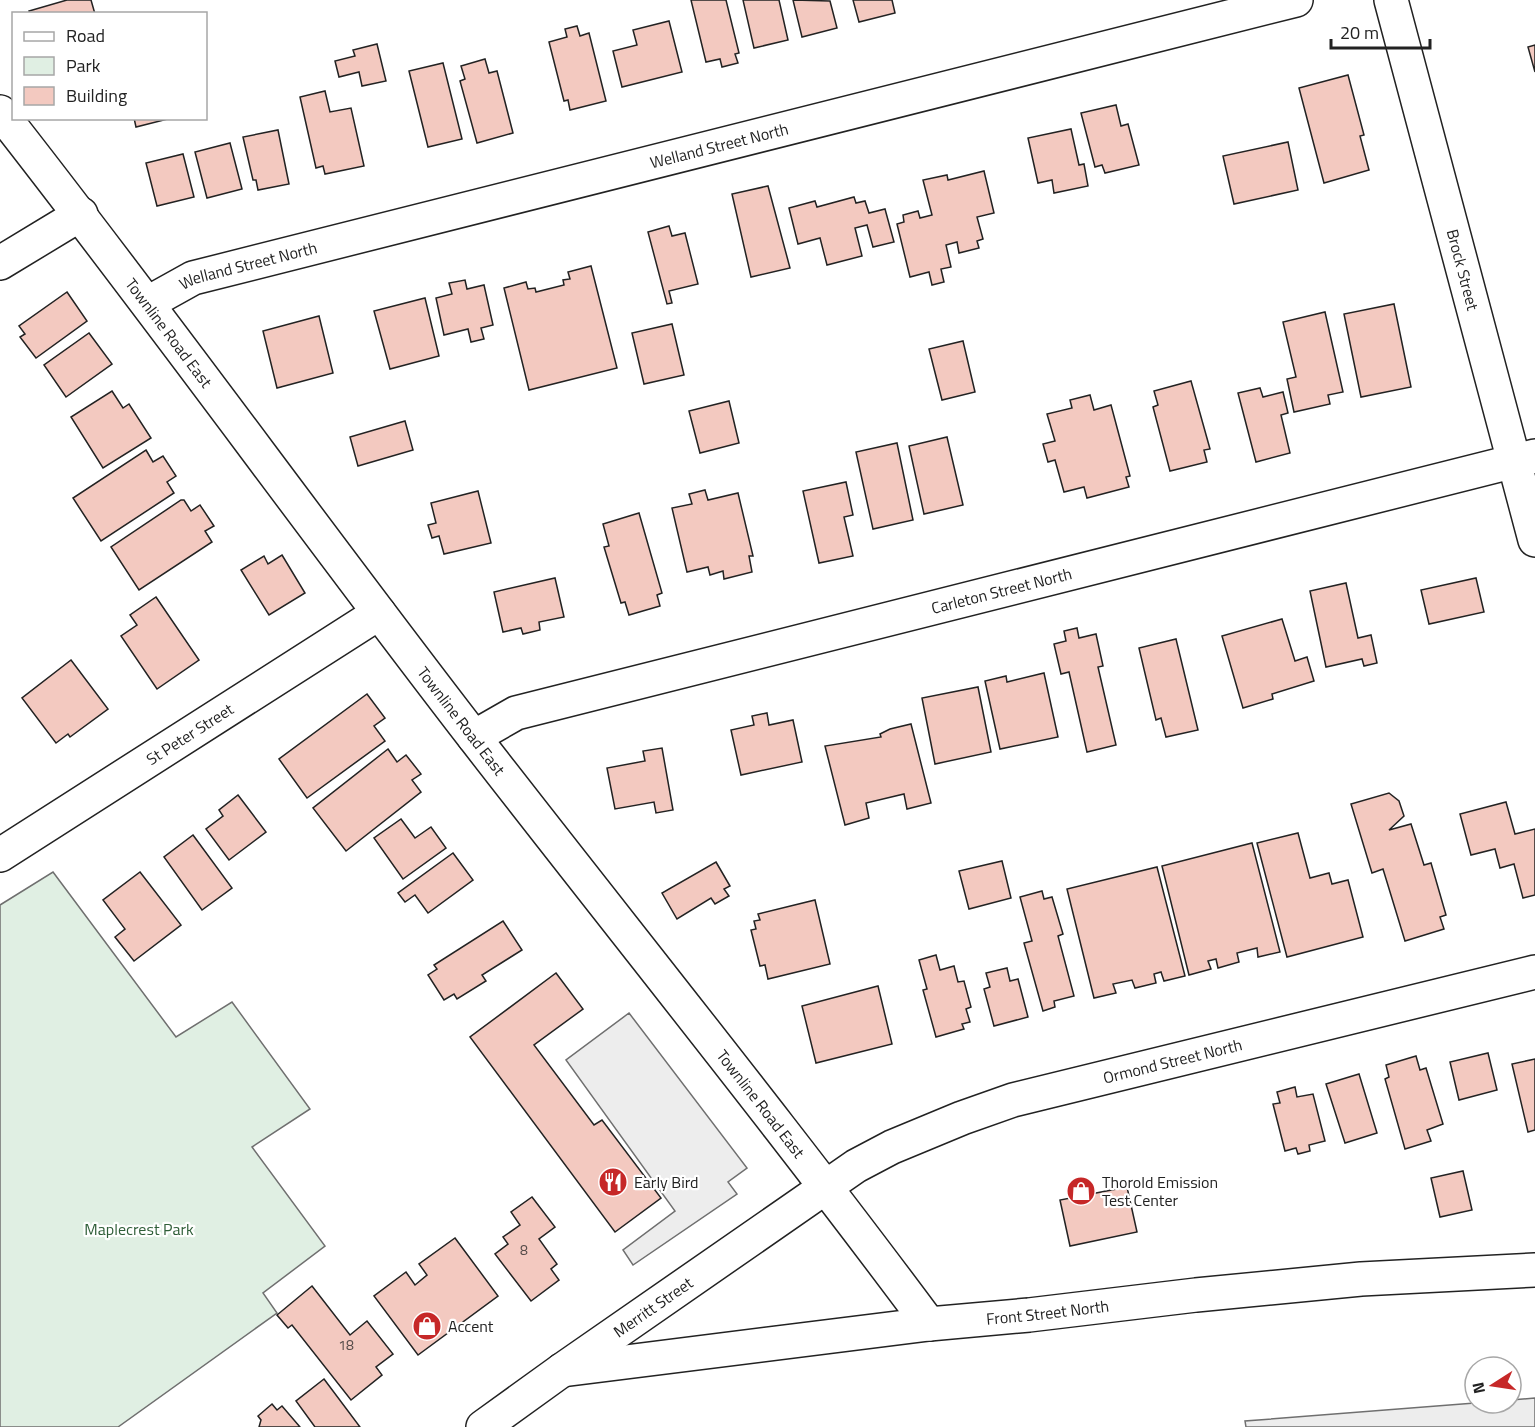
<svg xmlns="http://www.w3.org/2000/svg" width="1535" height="1427" font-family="'Titillium Web',sans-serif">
	<rect width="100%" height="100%" fill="#fff"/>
	<!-- green -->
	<path fill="#e0efe3" stroke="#6f6f6f" stroke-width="1.5" d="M 53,872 L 176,1037 L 232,1002 L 310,1109 L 252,1147 L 325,1246 L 263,1293 L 277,1313 L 118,1427 L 0,1427 L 0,905 Z"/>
	<!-- parking -->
	<g fill="#ededed" stroke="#6f6f6f" stroke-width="1.5">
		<path d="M 629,1013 L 747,1168 L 728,1182 L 737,1194 L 633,1265 L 623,1250 L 675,1211 L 566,1060 Z"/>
		<path d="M 1535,1398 L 1535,1427 L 1246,1427 L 1245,1421 L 1475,1403 L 1511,1403 L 1511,1400 Z"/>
	</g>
	<!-- building -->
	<g fill="#f3c9c0" stroke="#222" stroke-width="1.5">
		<path d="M 67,0 L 91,0 L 95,14 L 30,14 L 29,11 Z"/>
		<path d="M 691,0 L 726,0 L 739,53 L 735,54 L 738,63 L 722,67 L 720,59 L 706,62 Z"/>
		<path d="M 743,0 L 779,0 L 788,40 L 754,48 Z"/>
		<path d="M 793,0 L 830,1 L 837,28 L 802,37 Z"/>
		<path d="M 853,0 L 892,0 L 895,13 L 859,22 Z"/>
		<path d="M 669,21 L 682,72 L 622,87 L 613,51 L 637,45 L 633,30 Z"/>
		<path d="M 577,26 L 580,36 L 589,33 L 606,101 L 570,110 L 568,100 L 564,101 L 549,42 L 567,37 L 565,29 Z"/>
		<path d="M 377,44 L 386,81 L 362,86 L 359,72 L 339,77 L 335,61 L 355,56 L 353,50 Z"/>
		<path d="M 1535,45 L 1535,72 L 1528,47 Z"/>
		<path d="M 485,59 L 489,73 L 497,71 L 513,133 L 477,143 L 460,81 L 465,79 L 461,66 Z"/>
		<path d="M 443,63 L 462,139 L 428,147 L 409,71 Z"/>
		<path d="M 1348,75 L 1364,135 L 1360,136 L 1369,170 L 1324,183 L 1299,88 Z"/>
		<path d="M 325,91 L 330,112 L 351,108 L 364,166 L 325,174 L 323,166 L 316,168 L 300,97 Z"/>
		<path d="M 1116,105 L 1121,126 L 1128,124 L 1139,165 L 1105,173 L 1102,165 L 1095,167 L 1081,113 Z"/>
		<path d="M 134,118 L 168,118 L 168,119 L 136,127 Z"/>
		<path d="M 1071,129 L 1079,165 L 1084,164 L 1088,186 L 1054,193 L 1052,180 L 1038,183 L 1028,138 Z"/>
		<path d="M 278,130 L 289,184 L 258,190 L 256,180 L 253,180 L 243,137 Z"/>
		<path d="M 1288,142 L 1298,190 L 1234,204 L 1223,156 Z"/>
		<path d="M 230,143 L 242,189 L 207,198 L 195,152 Z"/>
		<path d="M 183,154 L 194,197 L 157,206 L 146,163 Z"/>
		<path d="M 984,171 L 994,213 L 977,217 L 983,239 L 977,241 L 979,248 L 959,253 L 957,242 L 946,245 L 951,267 L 941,269 L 944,282 L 932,285 L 929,272 L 910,277 L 897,224 L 904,222 L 903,215 L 918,211 L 920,218 L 932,215 L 923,180 L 947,175 L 948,180 Z"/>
		<path d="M 768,186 L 790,268 L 751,277 L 732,194 Z"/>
		<path d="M 854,197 L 856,203 L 865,201 L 869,213 L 885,209 L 894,242 L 873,247 L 867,225 L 855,228 L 862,256 L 827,265 L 820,238 L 798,244 L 789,208 L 815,201 L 817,207 Z"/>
		<path d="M 669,226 L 672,236 L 685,233 L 698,284 L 669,291 L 672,303 L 667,304 L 648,232 Z"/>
		<path d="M 591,266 L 617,368 L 529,390 L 504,288 L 526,282 L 528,289 L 535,288 L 536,292 L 564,285 L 563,280 L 570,279 L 568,272 Z"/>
		<path d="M 465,280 L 467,289 L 484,285 L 493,325 L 481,328 L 484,339 L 471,342 L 468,329 L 444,335 L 436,298 L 452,294 L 449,283 Z"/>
		<path d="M 67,292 L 87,321 L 36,358 L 20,337 L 25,334 L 19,326 Z"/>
		<path d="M 425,298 L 439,356 L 390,369 L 374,311 Z"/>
		<path d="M 1394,304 L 1411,387 L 1361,397 L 1344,314 Z"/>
		<path d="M 1325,312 L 1343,392 L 1328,395 L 1330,404 L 1294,412 L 1287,379 L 1296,377 L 1283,322 Z"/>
		<path d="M 319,316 L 333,373 L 277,388 L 263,331 Z"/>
		<path d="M 672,324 L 684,375 L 644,384 L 632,333 Z"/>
		<path d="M 89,333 L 112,364 L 66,397 L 44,365 Z"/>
		<path d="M 963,341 L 975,392 L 942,400 L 929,349 Z"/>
		<path d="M 1191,381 L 1210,449 L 1204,450 L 1207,462 L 1170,471 L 1153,407 L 1158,405 L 1154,391 Z"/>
		<path d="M 1260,388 L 1263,397 L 1283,392 L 1288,413 L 1281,415 L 1290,453 L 1256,462 L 1238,393 Z"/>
		<path d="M 112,391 L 123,408 L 129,404 L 151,438 L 103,468 L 71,417 Z"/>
		<path d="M 1090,395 L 1094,410 L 1111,405 L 1130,476 L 1126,477 L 1129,487 L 1087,498 L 1084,487 L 1064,492 L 1055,460 L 1048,462 L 1043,444 L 1055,441 L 1047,414 L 1072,408 L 1070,400 Z"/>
		<path d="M 729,401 L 739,443 L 700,453 L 689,411 Z"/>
		<path d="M 405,421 L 413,450 L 358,466 L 350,437 Z"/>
		<path d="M 947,437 L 963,505 L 924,514 L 909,446 Z"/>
		<path d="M 897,443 L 913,520 L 873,529 L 856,452 Z"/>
		<path d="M 146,450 L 153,462 L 163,456 L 176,476 L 167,482 L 174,493 L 101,541 L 73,498 Z"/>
		<path d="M 846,482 L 853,515 L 844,517 L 853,556 L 819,563 L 803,491 Z"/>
		<path d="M 705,490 L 708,500 L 738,493 L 753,556 L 749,556 L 752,572 L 724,579 L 723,571 L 710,575 L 708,567 L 687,572 L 672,508 L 692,504 L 689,494 Z"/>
		<path d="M 478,491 L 491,543 L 444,554 L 439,536 L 432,538 L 428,525 L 436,523 L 431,503 Z"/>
		<path d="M 181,500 L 184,500 L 191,511 L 200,505 L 214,526 L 205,531 L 212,542 L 139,590 L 111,547 Z"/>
		<path d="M 639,513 L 662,593 L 657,595 L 660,606 L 629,615 L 625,602 L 621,603 L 604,547 L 609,546 L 603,524 Z"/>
		<path d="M 282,555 L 305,593 L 269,615 L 241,570 L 264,556 L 268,564 Z"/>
		<path d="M 555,578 L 564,617 L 539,622 L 540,630 L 523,634 L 521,628 L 503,632 L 494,592 Z"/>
		<path d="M 1476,578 L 1484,612 L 1429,624 L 1421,590 Z"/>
		<path d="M 1346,583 L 1358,638 L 1371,635 L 1377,663 L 1364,666 L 1362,659 L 1326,667 L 1310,591 Z"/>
		<path d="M 156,597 L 199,660 L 157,689 L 121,636 L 137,625 L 130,615 Z"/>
		<path d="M 1282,619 L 1295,661 L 1307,657 L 1314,681 L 1272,694 L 1273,699 L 1243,708 L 1222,636 Z"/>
		<path d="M 1077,628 L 1079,638 L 1096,634 L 1103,666 L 1098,667 L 1116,745 L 1087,752 L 1069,672 L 1061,674 L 1054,644 L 1066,641 L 1064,631 Z"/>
		<path d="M 1176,639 L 1198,730 L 1166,737 L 1161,718 L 1156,720 L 1139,648 Z"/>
		<path d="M 71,660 L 108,709 L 70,737 L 68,734 L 56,743 L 22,698 Z"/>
		<path d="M 1044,673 L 1058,737 L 1000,749 L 985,681 L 1006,676 L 1007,682 Z"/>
		<path d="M 978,687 L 991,752 L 935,764 L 922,698 Z"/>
		<path d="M 367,694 L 385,718 L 374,726 L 385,741 L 307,798 L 279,759 Z"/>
		<path d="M 767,713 L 769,725 L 793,720 L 802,762 L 741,775 L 731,730 L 754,725 L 752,716 Z"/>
		<path d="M 911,724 L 931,803 L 907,809 L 904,794 L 866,803 L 869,818 L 845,825 L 825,746 L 881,737 L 880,734 L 890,729 Z"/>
		<path d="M 662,748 L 673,810 L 656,813 L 654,802 L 615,809 L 607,768 L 645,761 L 643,751 Z"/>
		<path d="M 388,749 L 397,762 L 406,755 L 421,774 L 412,780 L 421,792 L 346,851 L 313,808 Z"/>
		<path d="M 1389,793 L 1399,801 L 1404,816 L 1389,830 L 1411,824 L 1424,865 L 1431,863 L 1446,915 L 1440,917 L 1444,929 L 1405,941 L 1383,869 L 1372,873 L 1351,804 Z"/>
		<path d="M 238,795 L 266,832 L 229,860 L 206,829 L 223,816 L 219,810 Z"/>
		<path d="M 1506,802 L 1515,834 L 1535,829 L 1535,895 L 1523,898 L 1514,864 L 1500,868 L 1495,849 L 1471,855 L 1460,814 Z"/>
		<path d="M 401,819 L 415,838 L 431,827 L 446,848 L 403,879 L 374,838 Z"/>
		<path d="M 1298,833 L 1310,878 L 1329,873 L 1332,884 L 1348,880 L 1363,937 L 1287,957 L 1257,843 Z"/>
		<path d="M 193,835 L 232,888 L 202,910 L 164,857 Z"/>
		<path d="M 1252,843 L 1280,952 L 1258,957 L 1257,948 L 1237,953 L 1239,962 L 1218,968 L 1216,959 L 1208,961 L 1211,969 L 1189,975 L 1162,866 Z"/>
		<path d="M 453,853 L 473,880 L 428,913 L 415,895 L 405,902 L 398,893 Z"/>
		<path d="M 1002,861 L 1011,898 L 969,909 L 959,871 Z"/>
		<path d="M 716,862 L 730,886 L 724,889 L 729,896 L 715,904 L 711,898 L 677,919 L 662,893 Z"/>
		<path d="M 1157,867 L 1185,976 L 1164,981 L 1161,972 L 1154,974 L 1156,983 L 1135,988 L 1132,980 L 1113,984 L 1116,993 L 1094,998 L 1067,889 Z"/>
		<path d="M 140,872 L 181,925 L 134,961 L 115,937 L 125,929 L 103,900 Z"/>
		<path d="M 1042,891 L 1044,899 L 1052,897 L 1063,934 L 1058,936 L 1074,996 L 1054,1001 L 1055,1007 L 1043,1011 L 1024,943 L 1032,941 L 1020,897 Z"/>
		<path d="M 815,900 L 830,964 L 768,979 L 765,965 L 760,966 L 751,930 L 756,929 L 754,921 L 760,920 L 758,914 Z"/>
		<path d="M 503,921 L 522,950 L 482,975 L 486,981 L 457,999 L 454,994 L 444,1000 L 428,975 L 437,969 L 434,965 Z"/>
		<path d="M 936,955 L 940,970 L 954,966 L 958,982 L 964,981 L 971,1007 L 966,1009 L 970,1022 L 962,1024 L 964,1029 L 936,1037 L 923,990 L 927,989 L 919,960 Z"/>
		<path d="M 1007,968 L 1010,981 L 1018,979 L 1028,1017 L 994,1026 L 984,989 L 990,987 L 986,973 Z"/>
		<path d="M 556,973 L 583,1009 L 534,1045 L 594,1125 L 602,1120 L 661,1198 L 615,1232 L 470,1037 Z"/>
		<path d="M 878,986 L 892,1044 L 816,1063 L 802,1006 Z"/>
		<path d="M 1488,1053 L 1497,1090 L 1459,1100 L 1450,1062 Z"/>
		<path d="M 1416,1056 L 1420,1070 L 1426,1068 L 1443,1124 L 1427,1130 L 1431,1141 L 1405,1149 L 1385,1079 L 1389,1077 L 1386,1065 Z"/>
		<path d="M 1535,1059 L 1535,1130 L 1528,1132 L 1512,1064 Z"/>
		<path d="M 1359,1074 L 1377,1133 L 1345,1143 L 1326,1084 Z"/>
		<path d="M 1295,1087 L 1297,1097 L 1313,1094 L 1325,1141 L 1309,1145 L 1310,1151 L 1298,1154 L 1296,1148 L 1285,1151 L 1273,1104 L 1280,1103 L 1277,1092 Z"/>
		<path d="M 1463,1171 L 1472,1210 L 1440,1217 L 1431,1178 Z"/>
		<path d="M 1127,1187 L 1137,1232 L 1070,1246 L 1060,1200 Z"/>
		<path d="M 532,1197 L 555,1227 L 539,1239 L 557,1264 L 551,1269 L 559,1280 L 531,1301 L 495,1254 L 508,1244 L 503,1237 L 520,1225 L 511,1212 Z"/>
		<path d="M 455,1238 L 498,1296 L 418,1355 L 374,1296 L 406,1272 L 415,1285 L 427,1275 L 419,1264 Z"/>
		<path d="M 312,1286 L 350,1335 L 367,1321 L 393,1354 L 376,1367 L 382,1375 L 351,1400 L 292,1325 L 288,1328 L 277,1315 Z"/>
		<path d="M 324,1379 L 360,1427 L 315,1427 L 296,1401 Z"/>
		<path d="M 272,1404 L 277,1410 L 282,1406 L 300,1427 L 259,1427 L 261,1420 L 258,1416 Z"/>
	</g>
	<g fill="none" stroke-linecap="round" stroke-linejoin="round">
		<!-- minor casing -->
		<g stroke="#222" stroke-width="36">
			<g id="minor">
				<path id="s1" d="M 1391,0 L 1535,540"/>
				<path id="s2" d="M 0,112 C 161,317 313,529 473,736 C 625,932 781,1125 929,1324"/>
				<path d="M 0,263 L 81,214"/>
				<path id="s3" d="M 148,303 L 193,278 L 1296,0"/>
				<path id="s4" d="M 474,737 L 516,713 L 1535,456"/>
				<path id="s5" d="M 0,855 L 379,613"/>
				<path id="s6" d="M 562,1370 L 929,1324 L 1029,1315 L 1196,1295 L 1361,1279 L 1535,1270"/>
			</g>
		</g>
		<!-- major casing -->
		<g stroke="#222" stroke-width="36">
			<g id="major">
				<path id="s7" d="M 483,1427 L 562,1370 L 856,1166 L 892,1147 L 962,1118 L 1013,1100 L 1535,972"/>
			</g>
		</g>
		<!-- minor -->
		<use href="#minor" stroke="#fff" stroke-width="33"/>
		<!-- major -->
		<use href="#major" stroke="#fff" stroke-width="33"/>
	</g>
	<!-- icons -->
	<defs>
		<g id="restaurant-disc" transform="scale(1.5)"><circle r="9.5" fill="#c62828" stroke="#fff"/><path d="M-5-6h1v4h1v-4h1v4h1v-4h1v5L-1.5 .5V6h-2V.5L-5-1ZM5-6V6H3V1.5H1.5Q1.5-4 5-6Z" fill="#fff"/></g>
		<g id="shop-disc" transform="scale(1.5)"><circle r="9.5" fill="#c62828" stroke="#fff"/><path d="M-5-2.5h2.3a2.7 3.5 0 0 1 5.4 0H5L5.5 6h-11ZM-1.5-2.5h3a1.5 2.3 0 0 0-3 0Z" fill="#fff"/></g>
	</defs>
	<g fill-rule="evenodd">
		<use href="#restaurant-disc" x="613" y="1182"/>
		<use href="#shop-disc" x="1081" y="1191"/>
		<use href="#shop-disc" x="427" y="1326"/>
	</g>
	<g text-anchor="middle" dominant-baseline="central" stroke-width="4.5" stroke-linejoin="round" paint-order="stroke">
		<!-- number labels -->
		<g font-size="14" fill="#564c4a">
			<text x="524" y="1249">8</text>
			<text x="346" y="1344">18</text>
		</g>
		<!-- street labels -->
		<g font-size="16" fill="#222" stroke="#fff">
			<text stroke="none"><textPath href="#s3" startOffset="594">Welland Street North</textPath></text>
			<text stroke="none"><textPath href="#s3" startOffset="108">Welland Street North</textPath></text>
			<text stroke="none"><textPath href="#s1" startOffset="279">Brock Street</textPath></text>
			<text stroke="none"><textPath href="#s2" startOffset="278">Townline Road East</textPath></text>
			<text stroke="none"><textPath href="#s4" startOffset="549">Carleton Street North</textPath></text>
			<text stroke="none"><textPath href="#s2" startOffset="764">Townline Road East</textPath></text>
			<text stroke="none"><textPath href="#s5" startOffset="225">St Peter Street</textPath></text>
			<text stroke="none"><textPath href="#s7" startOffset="790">Ormond Street North</textPath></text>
			<text stroke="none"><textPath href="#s2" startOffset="1250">Townline Road East</textPath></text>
			<text stroke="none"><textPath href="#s7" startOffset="208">Merritt Street</textPath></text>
			<text stroke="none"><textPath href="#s6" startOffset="489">Front Street North</textPath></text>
		</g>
		<!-- poi labels -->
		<g font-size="16" fill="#222" stroke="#fff" text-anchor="start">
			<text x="634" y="1182">Early Bird</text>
			<text x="1102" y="1182">Thorold Emission<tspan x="1102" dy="18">Test Center</tspan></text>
			<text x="448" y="1326">Accent</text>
		</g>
		<!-- park labels -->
		<g font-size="16" fill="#2f5e38" stroke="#fff">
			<text x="139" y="1229">Maplecrest Park</text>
		</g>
	</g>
	<!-- legend -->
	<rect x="12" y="12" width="195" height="108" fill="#ffffff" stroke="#a7a7a7" stroke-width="1.5"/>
	<rect x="24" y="32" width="30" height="9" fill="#ffffff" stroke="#a7a7a7" stroke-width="1.5"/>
	<text x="66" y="42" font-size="18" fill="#222222">Road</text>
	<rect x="24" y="57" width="30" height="18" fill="#e0efe3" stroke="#a7a7a7" stroke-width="1.5"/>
	<text x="66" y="72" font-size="18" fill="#222222">Park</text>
	<rect x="24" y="87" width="30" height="18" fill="#f3c9c0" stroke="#a7a7a7" stroke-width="1.5"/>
	<text x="66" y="102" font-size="18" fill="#222222">Building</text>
	<!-- north arrow -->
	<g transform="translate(1493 1385) rotate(258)"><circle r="28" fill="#ffffff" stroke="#a7a7a7" stroke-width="1.5"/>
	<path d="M0-4.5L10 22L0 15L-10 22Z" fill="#c62828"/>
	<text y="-9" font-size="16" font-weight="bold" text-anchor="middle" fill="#222222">N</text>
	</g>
	<!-- scale -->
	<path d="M1331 39v9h99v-9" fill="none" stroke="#222222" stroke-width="3"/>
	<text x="1340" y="39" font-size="18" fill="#222222" stroke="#ffffff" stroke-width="4.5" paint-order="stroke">20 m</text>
</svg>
